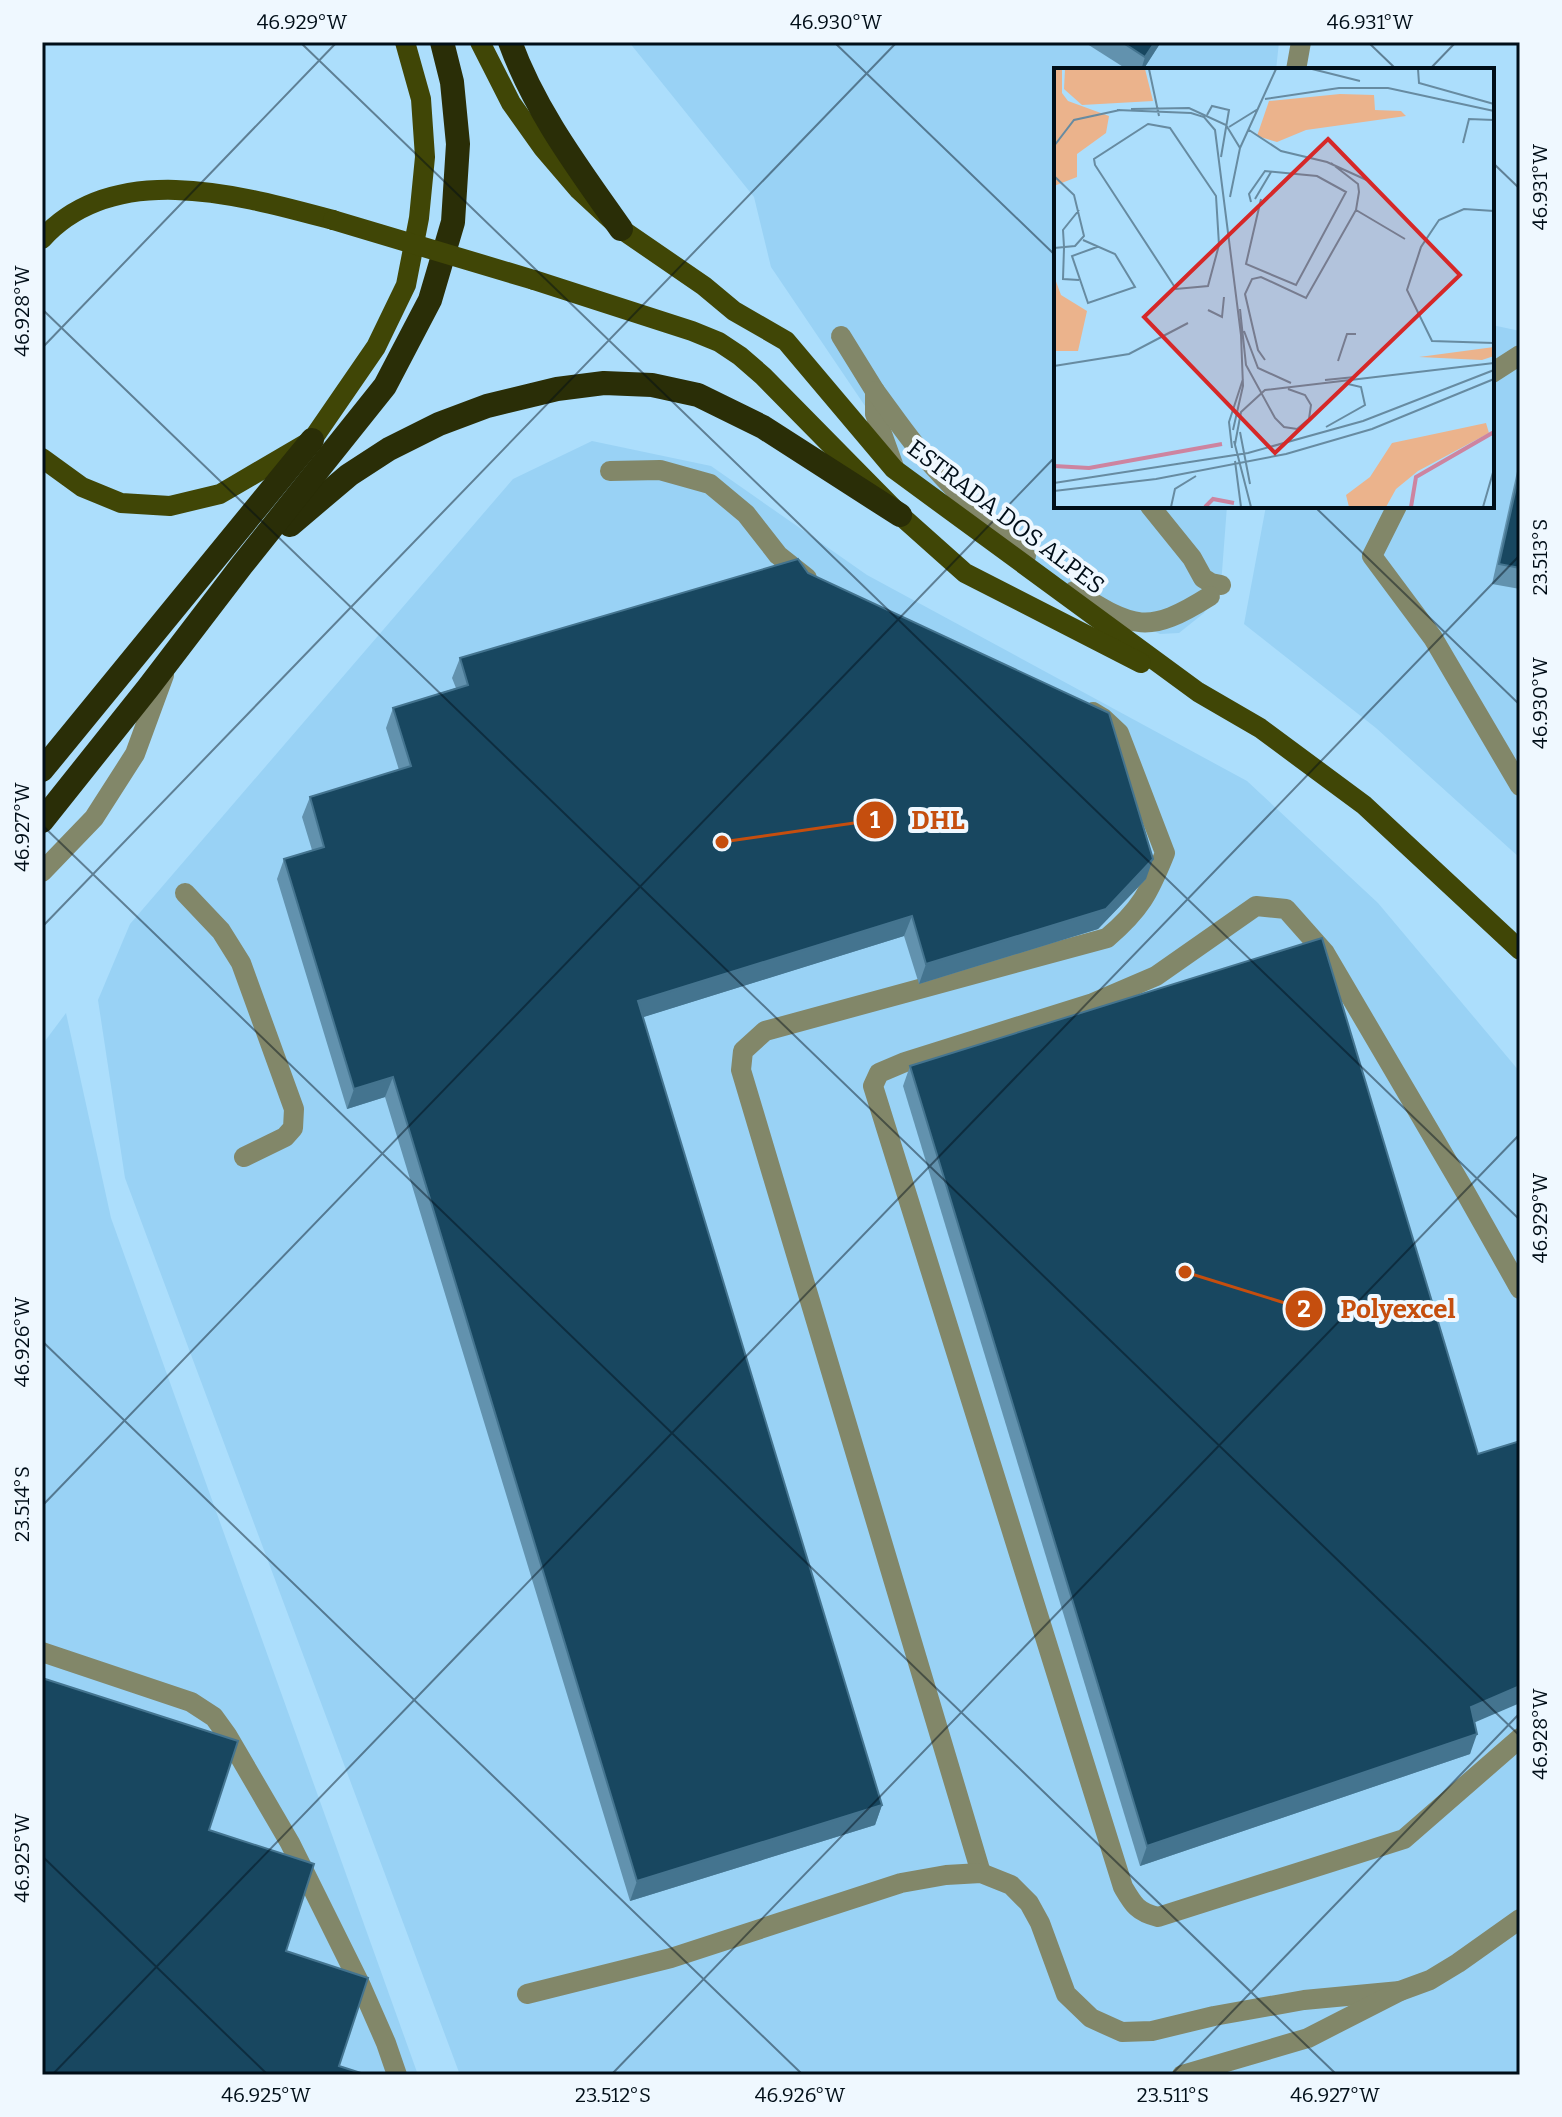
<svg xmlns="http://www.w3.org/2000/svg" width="1562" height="2117" font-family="Bitter,serif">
	<rect width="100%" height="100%" fill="#acdefc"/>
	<!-- built -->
	<g fill="#99d2f5">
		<path d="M 629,42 L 1279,42 L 1276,70 L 1056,70 L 1056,506 L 1227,506 L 1221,585 L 1204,613 L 1179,633 L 1160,634 L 1020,568 L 909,471 L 771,267 L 754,197 Z"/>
		<path d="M 1492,325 L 1520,331 L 1520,858 L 1376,728 L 1244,624 L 1266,506 L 1492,506 Z"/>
		<path d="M 592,441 L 711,466 L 867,575 L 1247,781 L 1378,903 L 1520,1072 L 1520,2075 L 460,2075 L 125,1178 L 98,1000 L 130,924 L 513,479 Z"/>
		<path d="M 66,1013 L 111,1218 L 418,2075 L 42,2075 L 42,1045 Z"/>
	</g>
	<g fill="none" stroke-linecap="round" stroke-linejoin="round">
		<!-- minor -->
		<g stroke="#828769" stroke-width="20">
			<path d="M 1296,70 L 1301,42"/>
			<path d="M 841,336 L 875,391 L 875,414 L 894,467"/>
			<path d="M 1492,373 L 1520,355"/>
			<path d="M 875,391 C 890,411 904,432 920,451 C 952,489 988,523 1026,556"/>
			<path d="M 610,471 L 660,470 L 710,484 L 746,514 L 778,555 L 807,578"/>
			<path d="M 1150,506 L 1192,558 L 1203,578 L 1211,583 L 1221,585"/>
			<path d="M 1397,506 L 1372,556 L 1433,638 L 1520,786"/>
			<path d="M 1074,591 C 1134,629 1148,635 1210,596"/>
			<path d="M 42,872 L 94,818 L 135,754 L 164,675"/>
			<path d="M 185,893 L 221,931 L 241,963 L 294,1109 L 293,1128 L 285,1137 L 244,1157"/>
			<path d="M 1520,1289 L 1463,1188 L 1325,953 L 1286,909 L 1256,906 L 1156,976 L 1093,1003 L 905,1062 L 879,1073 L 873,1086 L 1123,1887 C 1133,1904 1137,1912 1158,1917 L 1404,1839 L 1520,1738"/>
			<path d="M 42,1652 L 191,1702 L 214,1717 L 227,1735 L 290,1843 L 361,1986 L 386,2043 L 397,2075"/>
			<path d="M 981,1873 L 741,1070 L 743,1051 L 765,1031 L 1107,938 C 1140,910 1149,893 1165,853 L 1119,733 L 1103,718 L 1093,712"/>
			<path d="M 527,1994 L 671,1958 L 901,1883 L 946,1875 L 981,1873 L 1011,1885 L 1029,1903 L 1040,1923 L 1066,1994 L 1091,2018 L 1122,2032 L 1152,2031 L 1214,2016 L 1304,2000 L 1400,1991"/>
			<path d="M 1182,2075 L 1308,2038 L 1400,1991 L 1430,1980 L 1458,1963 L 1520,1919"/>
		</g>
		<!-- major -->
		<g stroke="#404606" stroke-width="20">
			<path d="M 480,42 L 511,103 L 543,148 L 579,190 L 621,229 L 704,286 L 734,311 L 786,341 L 894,469 L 1198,692 L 1260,728 L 1364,805 L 1520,950"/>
			<path d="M 42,239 C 115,158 243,196 333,220"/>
			<path d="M 534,280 L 692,331 L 719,342 L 740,356 L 763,376 L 900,515 L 965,573 L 1141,663"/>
			<path d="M 42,458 L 82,487 L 121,503 L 170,506 L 220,494 L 312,440 L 376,347 L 406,285 L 419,218 L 425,157 L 421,99 L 405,42"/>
		</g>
		<!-- highway -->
		<g stroke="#2a2e07" stroke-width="24">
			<path d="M 510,42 C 535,111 579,169 621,229"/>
			<path d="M 290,525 L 349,475 L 389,449 L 439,424 L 487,406 L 557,389 L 604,383 L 652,385 L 698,395 L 763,427 L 900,515"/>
			<path d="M 42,770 L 312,440"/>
			<path d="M 42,821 L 148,688 L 242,565 L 385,386 L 430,300 L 453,222 L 458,144 L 452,82 L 442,42"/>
		</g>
		<!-- major-bridge -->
		<path stroke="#404606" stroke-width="20" d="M 333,220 L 534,280"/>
	</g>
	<!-- wall -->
	<g fill="#6292ae">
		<path d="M 1084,42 L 1161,42 L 1143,70 L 1128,70 Z"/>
		<path d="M 1520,458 L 1520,589 L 1492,584 Z"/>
		<path d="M 808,573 L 1146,879 L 1098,929 L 919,984 L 904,936 L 643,1017 L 882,1805 L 875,1825 L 630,1901 L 385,1097 L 347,1109 L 277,879 L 284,859 L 312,850 L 302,817 L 310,797 L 399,770 L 386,728 L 393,708 L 456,688 L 452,678 L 460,658 Z"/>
		<path d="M 910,1066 L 1475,1722 L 1470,1754 L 1140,1866 L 903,1086 Z"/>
	</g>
	<!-- shaded-wall -->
	<g fill="#44748f">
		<path d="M 1155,42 L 1161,42 L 1143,70 L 1141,70 L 1145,57 Z"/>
		<path d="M 1153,859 L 1146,879 L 1098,929 L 919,984 L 926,964 Z"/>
		<path d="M 912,916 L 904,936 L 631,1021 L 638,1001 Z"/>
		<path d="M 393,1077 L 385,1097 L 347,1109 L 354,1089 Z"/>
		<path d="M 1520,1686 L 1520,1703 L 1464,1727 L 1471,1707 Z"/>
		<path d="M 1477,1734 L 1470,1754 L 1140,1866 L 1147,1846 Z"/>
		<path d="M 882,1805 L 875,1825 L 630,1901 L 637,1881 Z"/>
	</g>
	<!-- building -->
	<g fill="#184760" stroke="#44748f" stroke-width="2">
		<path d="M 1122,42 L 1155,42 L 1145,57 Z"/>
		<path d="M 1520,470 L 1520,568 L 1499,564 Z"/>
		<path d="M 798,559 L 808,573 L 1109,713 L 1153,859 L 1106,909 L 926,964 L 912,916 L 638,1001 L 882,1805 L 637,1881 L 393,1077 L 354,1089 L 284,859 L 324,847 L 310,797 L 411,766 L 393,708 L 468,685 L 460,658 Z"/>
		<path d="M 1322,938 L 1478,1454 L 1520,1441 L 1520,1686 L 1471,1707 L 1477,1734 L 1147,1846 L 910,1066 Z"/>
		<path d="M 42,1678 L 238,1741 L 209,1830 L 314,1864 L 286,1951 L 368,1978 L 339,2066 L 367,2075 L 42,2075 Z"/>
	</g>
	<!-- ticks -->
	<path fill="none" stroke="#000e18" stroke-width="2" stroke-opacity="0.45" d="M 300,42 L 1520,1220M 834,42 L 1056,256M 1368,42 L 1397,70M 1429,70 L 1456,42M 1492,162 L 1520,189M 42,309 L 1520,1736M 42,348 L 337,42M 1314,506 L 1520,705M 42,825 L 1337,2075M 42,927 L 897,42M 42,1341 L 803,2075M 42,1506 L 1056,456M 42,1856 L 268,2075M 52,2075 L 1520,555M 611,2075 L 1520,1134M 1171,2075 L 1520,1713"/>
	<g text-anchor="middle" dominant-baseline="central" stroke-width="8" stroke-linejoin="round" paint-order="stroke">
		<!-- street labels -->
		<g font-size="24" fill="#000e18" stroke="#eff8ff">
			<text transform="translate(1006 517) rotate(37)">ESTRADA DOS ALPES</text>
		</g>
	</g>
	<!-- overview -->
	<g transform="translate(1054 68)">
		<rect width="440" height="440" fill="#acdefc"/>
		<path d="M 0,1 L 8,1 L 8,25 L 14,33 L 55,48 L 52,65 L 23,86 L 23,109 L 0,118 ZM 286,26 L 320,27 L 321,42 L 347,43 L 352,48 L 252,62 L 223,74 L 203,68 L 215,33 ZM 0,208 L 7,227 L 33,243 L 24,283 L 0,283 ZM 440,279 L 440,288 L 428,292 L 365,289 ZM 432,355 L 435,365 L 364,403 L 342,421 L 332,439 L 295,439 L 292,427 L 316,409 L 338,375 Z" fill="#ebb38c"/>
		<path d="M 11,1 L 91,1 L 99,33 L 28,37 L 10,21 Z" fill="#ebb38c"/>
		<path fill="none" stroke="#cd84a0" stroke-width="4" d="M 0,398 L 35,400 L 168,376M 151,439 L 159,431 L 180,435M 357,439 L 362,409 L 440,364"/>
		<path fill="none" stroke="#678ba1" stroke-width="2" d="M 95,1 L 105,48M 258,1 L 306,13M 364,1 L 365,15 L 440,36M 211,31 L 285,20 L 334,20 L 440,43M 77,41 L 135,40 L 172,57 L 186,80 L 176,129M 63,42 L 137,45 L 150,49 L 161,62 L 187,267 L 189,318 L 179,362M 153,47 L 158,38 L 175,42 L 167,89M 94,56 L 116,60 L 162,128 L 165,177 L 154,218 L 122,221 L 41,97 L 40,91 ZM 175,59 L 204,41M 195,62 L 227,83 L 273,94 L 317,114M 409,75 L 415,51 L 440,52M 0,78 L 20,52 L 66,42M 186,80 L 222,1M 0,108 L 20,127 L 30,168 L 21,178 L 0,180M 201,131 L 217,104M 197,134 L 195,126 L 211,103 L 263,108 L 292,124 L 242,217 L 192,196 L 207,131M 302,142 L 351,171M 440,143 L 410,141 L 385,152 L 367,179 L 353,222 L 378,273 L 440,275M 29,172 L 61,186 L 81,219 L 34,235 L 18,188 L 43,179M 10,179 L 9,162 L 25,142M 10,180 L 9,211 L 25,212M 186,241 L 192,297 L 221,350 L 230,359 L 243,361 L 255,351 L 257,337 L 251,327 L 234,321M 154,242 L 168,249 L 170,229M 190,263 L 204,300 L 237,315M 211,292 L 204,282 L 191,226 L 198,211 L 207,209 L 252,230 L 302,142 L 305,124 L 304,116 L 277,95M 284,293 L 293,266 L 302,266M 0,298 L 75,286 L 134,255M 271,312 L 301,309M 272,359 L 311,337 L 307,319 L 294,316M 186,364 L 196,416M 180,373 L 197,439M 181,376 L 187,344 L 211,322 L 440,295M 178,380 L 175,354 L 189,311M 181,393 L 187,439M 0,415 L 194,385 L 309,353 L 440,302M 0,423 L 102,411 L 232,386 L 318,361 L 440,311M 117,439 L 121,421 L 142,408M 429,439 L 440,401"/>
		<path fill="#d62828" fill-opacity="0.15" stroke="#d62828" stroke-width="4" d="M 274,71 L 406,207 L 221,385 L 90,249 Z"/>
		<rect width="440" height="440" fill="none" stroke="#000e18" stroke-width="4"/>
	</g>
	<!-- callouts -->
	<path fill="none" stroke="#c54e0e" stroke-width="3" d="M722 842L875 820M1185 1272L1304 1309"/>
	<g fill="#c54e0e" stroke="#eff8ff" stroke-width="3">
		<circle cx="722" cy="842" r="8"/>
		<circle cx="1185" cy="1272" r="8"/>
		<circle cx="875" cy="820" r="20"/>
		<circle cx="1304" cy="1309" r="20"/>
	</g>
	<g font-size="24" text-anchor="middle" font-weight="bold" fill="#fff">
		<text x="875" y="828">1</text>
		<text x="1304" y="1317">2</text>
	</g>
	<g font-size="26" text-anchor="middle" font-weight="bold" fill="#c54e0e" stroke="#eff8ff" stroke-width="8" stroke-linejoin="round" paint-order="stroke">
		<text x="938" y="829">DHL</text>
		<text x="1398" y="1318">Polyexcel</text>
	</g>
	<!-- border -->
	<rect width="1562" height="2117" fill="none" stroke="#eff8ff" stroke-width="88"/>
	<rect x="44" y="44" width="1474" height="2029" fill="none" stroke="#000e18" stroke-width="3"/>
	<g font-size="20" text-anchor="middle" fill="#000e18">
		<text x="302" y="29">46.929°W</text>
		<text x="836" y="29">46.930°W</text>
		<text x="1370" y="29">46.931°W</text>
		<text transform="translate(1540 187) rotate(-90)" y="7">46.931°W</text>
		<text transform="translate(22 311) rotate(-90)" y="7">46.928°W</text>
		<text transform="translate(1540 557) rotate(-90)" y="7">23.513°S</text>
		<text transform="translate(1540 703) rotate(-90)" y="7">46.930°W</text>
		<text transform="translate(22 827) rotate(-90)" y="7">46.927°W</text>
		<text transform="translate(1540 1218) rotate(-90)" y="7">46.929°W</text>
		<text transform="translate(22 1342) rotate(-90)" y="7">46.926°W</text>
		<text transform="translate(22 1504) rotate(-90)" y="7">23.514°S</text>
		<text transform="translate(1540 1734) rotate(-90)" y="7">46.928°W</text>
		<text transform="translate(22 1858) rotate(-90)" y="7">46.925°W</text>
		<text x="266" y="2102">46.925°W</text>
		<text x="613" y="2102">23.512°S</text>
		<text x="800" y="2102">46.926°W</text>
		<text x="1173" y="2102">23.511°S</text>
		<text x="1335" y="2102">46.927°W</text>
	</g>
</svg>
